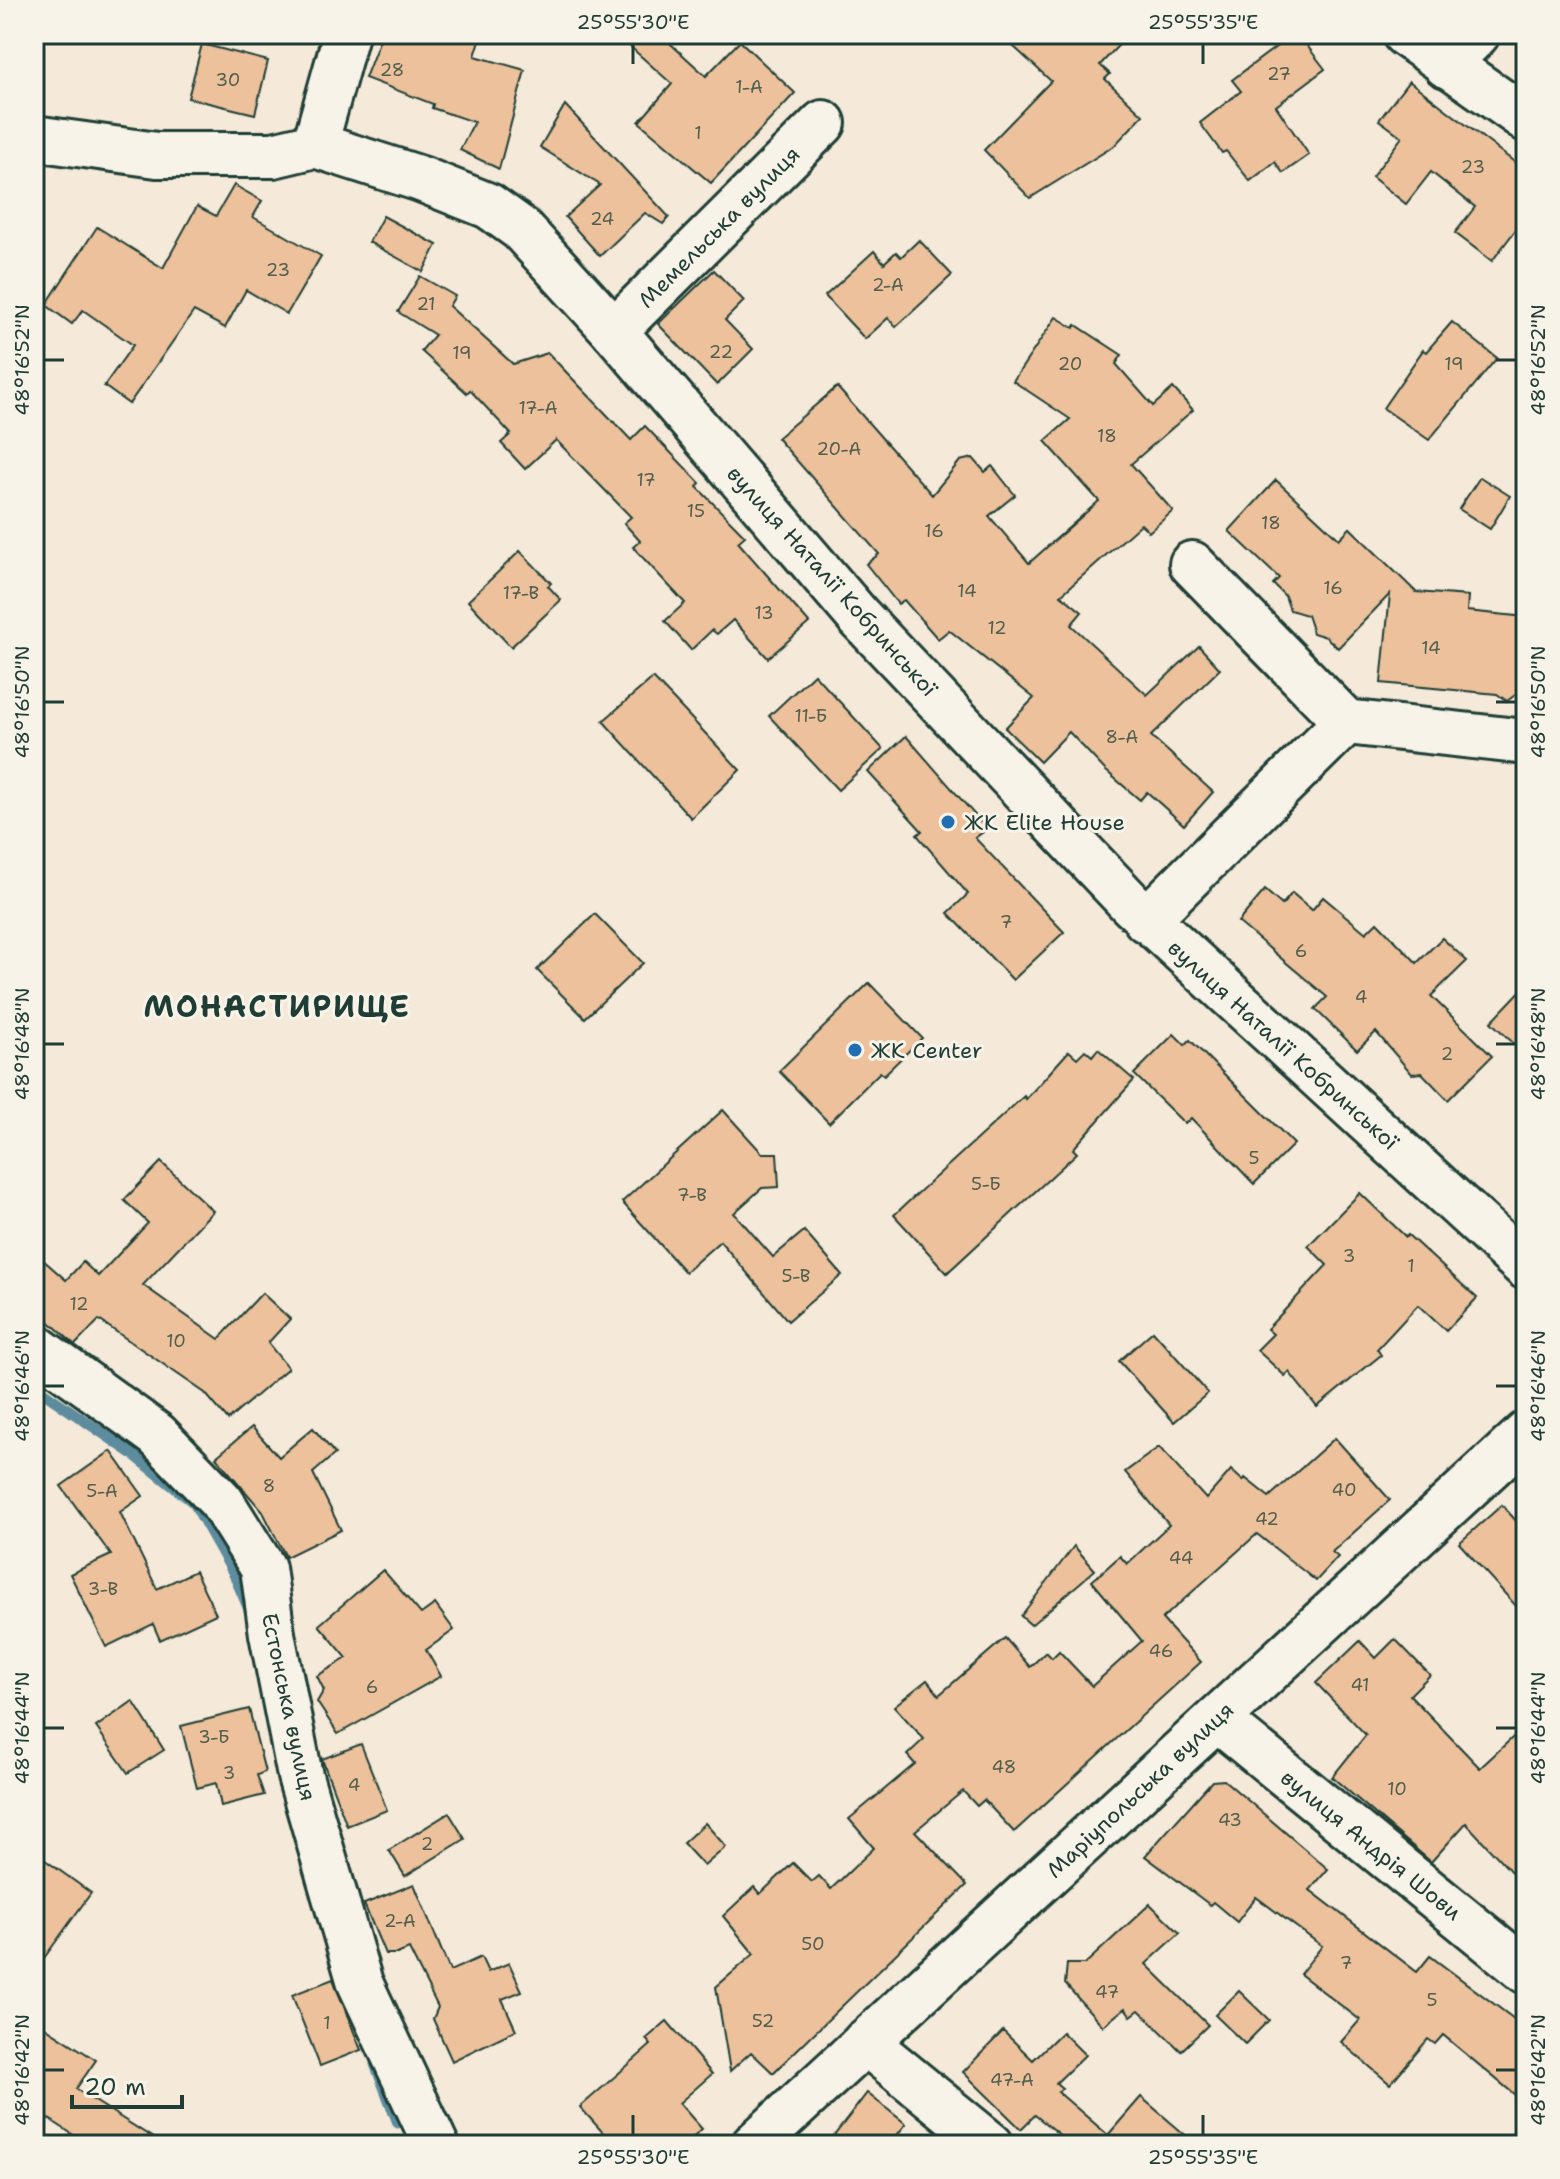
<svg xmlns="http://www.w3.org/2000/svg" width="1560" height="2179" font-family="'Shantell Sans',sans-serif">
	<rect width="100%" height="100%" fill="#f5e9d9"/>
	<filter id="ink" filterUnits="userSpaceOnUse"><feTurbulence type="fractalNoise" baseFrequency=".0125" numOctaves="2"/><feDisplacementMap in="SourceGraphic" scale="16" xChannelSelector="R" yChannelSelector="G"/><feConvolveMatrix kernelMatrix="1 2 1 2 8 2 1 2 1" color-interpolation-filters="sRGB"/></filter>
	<g filter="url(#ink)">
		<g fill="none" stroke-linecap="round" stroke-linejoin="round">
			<!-- stream -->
			<g stroke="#5c8c9e" stroke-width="11">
				<path d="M 34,1386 L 133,1454 L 194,1503 L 233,1572 L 251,1614"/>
				<path d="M 375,2064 L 398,2123"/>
			</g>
		</g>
		<!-- building -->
		<g fill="#ecc19b" stroke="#1f3d34" stroke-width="2">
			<path d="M 382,34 L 482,34 L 475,56 L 525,70 L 499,169 L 460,150 L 474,122 L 432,108 L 433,104 L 365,78 Z"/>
			<path d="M 616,34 L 660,34 L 706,76 L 740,41 L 795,93 L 711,183 L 639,122 L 672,84 Z"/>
			<path d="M 1000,34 L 1129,34 L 1100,65 L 1110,74 L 1105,79 L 1143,115 L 1114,146 L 1030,198 L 984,150 L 1051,81 Z"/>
			<path d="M 1293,34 L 1298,34 L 1325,69 L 1276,106 L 1309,155 L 1283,173 L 1275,162 L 1250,181 L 1226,151 L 1222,153 L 1200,123 L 1241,91 L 1232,80 Z"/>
			<path d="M 202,44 L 268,61 L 255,114 L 188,98 Z"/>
			<path d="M 1409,81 L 1526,171 L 1526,216 L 1492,261 L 1455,233 L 1475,207 L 1431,172 L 1406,204 L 1372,177 L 1402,137 L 1379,120 Z"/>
			<path d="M 565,105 L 669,217 L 663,224 L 645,213 L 600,256 L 565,217 L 600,185 L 540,147 Z"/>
			<path d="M 234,185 L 262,201 L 253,217 L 321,256 L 287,314 L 246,290 L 225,328 L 194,311 L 129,404 L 104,386 L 133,345 L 83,310 L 72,324 L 46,305 L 97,227 L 163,268 L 197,206 L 216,216 Z"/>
			<path d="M 383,216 L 437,245 L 423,272 L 369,242 Z"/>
			<path d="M 919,240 L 952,275 L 896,327 L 888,318 L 865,339 L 825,296 L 874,251 L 884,263 L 896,252 L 901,257 Z"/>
			<path d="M 714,270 L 744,301 L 725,320 L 753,349 L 717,385 L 658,324 Z"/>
			<path d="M 420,276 L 455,296 L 449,306 L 513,364 L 548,353 L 631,440 L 645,426 L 700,483 L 697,487 L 745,536 L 738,542 L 809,623 L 768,658 L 733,620 L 717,634 L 712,630 L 691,650 L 665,621 L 685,603 L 633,547 L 640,541 L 624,523 L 631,517 L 556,440 L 525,469 L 501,443 L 511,434 L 470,390 L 467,393 L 421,351 L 435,335 L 398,312 Z"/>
			<path d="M 1056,317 L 1074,328 L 1076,325 L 1122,355 L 1116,364 L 1153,406 L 1173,388 L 1193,410 L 1131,464 L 1173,511 L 1149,532 L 1141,524 L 1061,595 L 1082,612 L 1071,625 L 1147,695 L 1199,646 L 1220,669 L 1151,736 L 1213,792 L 1184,825 L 1147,792 L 1140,800 L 1105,770 L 1069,732 L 1040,762 L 1005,728 L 1034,698 L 949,630 L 938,639 L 904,600 L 898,604 L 866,564 L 879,554 L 777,438 L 837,387 L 932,495 L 960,461 L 973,458 L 985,472 L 992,466 L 1015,495 L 989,516 L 1029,563 L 1099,501 L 1045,441 L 1070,419 L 1013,381 Z"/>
			<path d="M 1452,322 L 1497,358 L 1429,440 L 1383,408 L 1423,350 L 1426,352 Z"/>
			<path d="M 1480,477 L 1510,496 L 1490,529 L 1459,509 Z"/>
			<path d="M 1276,480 L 1339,539 L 1350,528 L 1416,592 L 1468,596 L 1467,611 L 1526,617 L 1526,687 L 1507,701 L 1497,694 L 1381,683 L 1390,594 L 1338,648 L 1326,637 L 1313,633 L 1307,615 L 1290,610 L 1285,596 L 1273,584 L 1279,578 L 1229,531 Z"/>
			<path d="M 520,551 L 551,583 L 548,586 L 561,600 L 511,647 L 468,601 Z"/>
			<path d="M 814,674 L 883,749 L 838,790 L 769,716 Z"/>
			<path d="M 653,678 L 740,770 L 691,818 L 603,721 Z"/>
			<path d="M 906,736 L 987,829 L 975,838 L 1064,932 L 1013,980 L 948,913 L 968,894 L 917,835 L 922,831 L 868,772 Z"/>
			<path d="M 1265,890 L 1282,905 L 1292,893 L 1312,910 L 1323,897 L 1366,933 L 1377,922 L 1417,963 L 1442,938 L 1467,961 L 1431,996 L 1492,1056 L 1448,1100 L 1422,1073 L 1412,1074 L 1376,1032 L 1357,1050 L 1315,1009 L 1327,997 L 1238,922 Z"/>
			<path d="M 595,914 L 643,963 L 585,1018 L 537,970 Z"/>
			<path d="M 869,983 L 922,1038 L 884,1075 L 880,1072 L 829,1123 L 779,1071 Z"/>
			<path d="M 1526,985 L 1526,1055 L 1491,1022 Z"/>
			<path d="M 1174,1034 L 1185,1045 L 1190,1040 L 1294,1144 L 1254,1184 L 1191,1118 L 1185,1124 L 1134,1074 Z"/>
			<path d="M 1098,1049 L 1134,1080 L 1073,1149 L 1077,1153 L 947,1273 L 894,1215 L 1024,1096 L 1026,1099 L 1069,1051 L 1077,1058 L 1085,1050 L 1092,1056 Z"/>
			<path d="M 723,1110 L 762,1153 L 777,1153 L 779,1187 L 762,1188 L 734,1213 L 773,1257 L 804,1231 L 842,1275 L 788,1321 L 720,1241 L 685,1272 L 622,1202 Z"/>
			<path d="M 161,1162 L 213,1211 L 143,1285 L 219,1339 L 262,1293 L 290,1319 L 268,1343 L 288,1368 L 228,1420 L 205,1393 L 99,1320 L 75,1345 L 34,1308 L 34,1252 L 66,1280 L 83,1262 L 98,1276 L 148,1223 L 124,1200 Z"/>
			<path d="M 1360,1193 L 1406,1237 L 1408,1235 L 1477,1298 L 1446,1331 L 1418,1305 L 1377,1349 L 1381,1355 L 1317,1407 L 1289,1372 L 1285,1376 L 1257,1350 L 1273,1334 L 1267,1329 L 1327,1265 L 1308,1246 Z"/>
			<path d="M 1153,1331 L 1208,1393 L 1174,1422 L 1119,1361 Z"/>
			<path d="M 252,1427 L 279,1457 L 313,1428 L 335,1454 L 313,1473 L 341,1530 L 286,1557 L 263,1512 L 216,1457 Z"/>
			<path d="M 1335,1438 L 1390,1500 L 1332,1552 L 1338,1557 L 1316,1581 L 1257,1534 L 1162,1619 L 1201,1662 L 1014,1832 L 984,1800 L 977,1806 L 963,1791 L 915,1831 L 967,1885 L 773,2073 L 751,2052 L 730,2071 L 716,1987 L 754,1954 L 723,1916 L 754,1887 L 760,1894 L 793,1863 L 812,1882 L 819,1876 L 831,1889 L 874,1848 L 849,1819 L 915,1764 L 907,1755 L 924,1739 L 894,1706 L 927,1680 L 939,1695 L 1005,1638 L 1030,1667 L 1046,1652 L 1052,1658 L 1059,1651 L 1092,1686 L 1142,1641 L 1092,1581 L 1120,1556 L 1127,1564 L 1169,1525 L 1125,1472 L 1159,1447 L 1206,1499 L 1231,1470 L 1243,1481 L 1245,1478 L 1269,1497 Z"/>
			<path d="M 111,1451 L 143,1496 L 120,1512 L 157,1589 L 195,1571 L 216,1614 L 160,1640 L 153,1624 L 106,1647 L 70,1574 L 111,1555 L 61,1486 Z"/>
			<path d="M 1502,1505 L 1526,1532 L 1526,1617 L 1459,1543 Z"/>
			<path d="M 1074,1546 L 1095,1570 L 1031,1625 L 1021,1616 Z"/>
			<path d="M 383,1570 L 421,1614 L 435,1604 L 454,1630 L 426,1650 L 441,1676 L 338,1734 L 317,1702 L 324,1690 L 317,1676 L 347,1658 L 319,1625 Z"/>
			<path d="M 1395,1639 L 1430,1675 L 1410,1695 L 1480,1768 L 1526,1725 L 1526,1888 L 1466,1823 L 1431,1862 L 1332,1777 L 1366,1735 L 1316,1683 L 1360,1641 L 1376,1658 Z"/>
			<path d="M 133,1701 L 164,1750 L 128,1773 L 96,1727 Z"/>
			<path d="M 249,1709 L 265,1772 L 257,1775 L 264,1795 L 221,1806 L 216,1783 L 197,1788 L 181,1726 Z"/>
			<path d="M 361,1744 L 387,1810 L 347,1826 L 322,1759 Z"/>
			<path d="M 1224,1780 L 1328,1869 L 1310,1890 L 1417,1972 L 1430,1956 L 1526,2028 L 1526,2104 L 1443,2035 L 1435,2044 L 1428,2039 L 1390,2084 L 1341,2042 L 1360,2020 L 1300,1974 L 1322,1946 L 1256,1897 L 1237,1922 L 1213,1902 L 1210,1905 L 1145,1856 L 1212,1781 Z"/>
			<path d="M 449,1813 L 465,1839 L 405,1876 L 389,1850 Z"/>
			<path d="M 705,1823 L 726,1847 L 704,1866 L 683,1843 Z"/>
			<path d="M 34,1852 L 91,1893 L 34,1972 Z"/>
			<path d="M 414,1884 L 450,1971 L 481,1957 L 488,1972 L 509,1963 L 522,1991 L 502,1999 L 516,2030 L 452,2061 L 433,2019 L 438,2007 L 409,1949 L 397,1954 L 385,1954 L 364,1904 Z"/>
			<path d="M 1150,1904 L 1180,1933 L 1146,1964 L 1208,2025 L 1181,2051 L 1139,2010 L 1131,2016 L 1125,2008 L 1103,2026 L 1065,1984 L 1067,1964 L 1085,1964 Z"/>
			<path d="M 333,1979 L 361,2050 L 320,2066 L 292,1995 Z"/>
			<path d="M 1239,1991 L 1269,2020 L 1245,2044 L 1215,2015 Z"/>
			<path d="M 34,2020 L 96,2060 L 76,2089 L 164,2145 L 65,2145 L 72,2134 L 34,2109 Z"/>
			<path d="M 667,2021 L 712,2074 L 679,2103 L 702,2129 L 683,2145 L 614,2145 L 580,2107 L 651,2045 L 646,2039 Z"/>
			<path d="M 1003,2031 L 1033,2060 L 1062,2032 L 1085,2055 L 1056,2083 L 1062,2088 L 1058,2092 L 1108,2135 L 1141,2097 L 1197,2145 L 1072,2145 L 1035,2115 L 1021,2129 L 963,2072 Z"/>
			<path d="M 867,2093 L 906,2124 L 889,2145 L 827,2145 Z"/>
		</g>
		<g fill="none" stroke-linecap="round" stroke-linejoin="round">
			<!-- minor casing -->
			<g stroke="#1f3d34" stroke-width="50">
				<g id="minor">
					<path d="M 1405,34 L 1526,119"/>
					<path d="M 1446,65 L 1477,34"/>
					<path d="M 34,138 L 157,155 L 273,155 L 315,145 L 421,179 L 489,206 L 521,229 L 614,331 L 859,617 L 1132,905 L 1526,1267"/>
					<path d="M 315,145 L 346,34"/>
					<path d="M 614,331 L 823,123"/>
					<path d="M 1192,564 L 1346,722 L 1526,742"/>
					<path d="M 1146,920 L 1346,722"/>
					<path d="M 34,1346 L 157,1435 L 221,1501 L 263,1568 L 272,1634 L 300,1776 L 360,1983 L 436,2145"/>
					<path d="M 1217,1719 L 1526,1971"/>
					<path d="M 865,2042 L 991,2145"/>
					<path d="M 754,2145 L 1526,1434"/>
				</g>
			</g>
			<!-- minor -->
			<use href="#minor" stroke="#f7f3e8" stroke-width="44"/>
		</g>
	</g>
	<!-- ticks -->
	<path fill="none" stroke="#1f3d34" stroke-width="3" d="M 633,44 L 633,64M 1203,44 L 1203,64M 44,360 L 64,360M 1496,360 L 1516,360M 44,702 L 64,702M 1496,702 L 1516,702M 44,1044 L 64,1044M 1496,1044 L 1516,1044M 44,1386 L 64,1386M 1496,1386 L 1516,1386M 44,1728 L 64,1728M 1496,1728 L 1516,1728M 44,2070 L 64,2070M 1496,2070 L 1516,2070M 633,2115 L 633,2135M 1203,2115 L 1203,2135"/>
	<!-- markers -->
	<g fill="#1f6fb2" stroke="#f7f3e8" stroke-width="3">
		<circle cx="948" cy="822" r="8"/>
		<circle cx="855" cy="1050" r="8"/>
	</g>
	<g text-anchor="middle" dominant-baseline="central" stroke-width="6" stroke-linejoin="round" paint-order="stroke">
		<!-- number labels -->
		<g font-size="18" fill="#525e4e">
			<text x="392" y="70">28</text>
			<text x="1279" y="74">27</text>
			<text x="228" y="80">30</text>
			<text x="749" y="87">1-А</text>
			<text x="698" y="133">1</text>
			<text x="1473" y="167">23</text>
			<text x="602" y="219">24</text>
			<text x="278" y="270">23</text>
			<text x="888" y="285">2-А</text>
			<text x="426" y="304">21</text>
			<text x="721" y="352">22</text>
			<text x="462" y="353">19</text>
			<text x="1070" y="364">20</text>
			<text x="1454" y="364">19</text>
			<text x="538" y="408">17-А</text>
			<text x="1107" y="436">18</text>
			<text x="839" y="449">20-А</text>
			<text x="646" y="480">17</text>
			<text x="696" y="511">15</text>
			<text x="1271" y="523">18</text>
			<text x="934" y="531">16</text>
			<text x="1333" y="588">16</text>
			<text x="967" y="591">14</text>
			<text x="521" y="593">17-В</text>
			<text x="764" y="613">13</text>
			<text x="997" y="628">12</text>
			<text x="1431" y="648">14</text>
			<text x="811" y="716">11-Б</text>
			<text x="1122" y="737">8-А</text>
			<text x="1006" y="922">7</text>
			<text x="1301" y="951">6</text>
			<text x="1361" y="997">4</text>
			<text x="1447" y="1054">2</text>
			<text x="1254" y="1158">5</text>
			<text x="986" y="1184">5-Б</text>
			<text x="692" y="1195">7-В</text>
			<text x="1349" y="1256">3</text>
			<text x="1411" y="1266">1</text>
			<text x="796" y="1276">5-В</text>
			<text x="79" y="1304">12</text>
			<text x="176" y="1341">10</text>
			<text x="269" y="1486">8</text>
			<text x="1344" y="1490">40</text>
			<text x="102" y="1491">5-А</text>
			<text x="1267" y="1519">42</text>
			<text x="1181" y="1558">44</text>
			<text x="103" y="1589">3-В</text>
			<text x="1161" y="1651">46</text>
			<text x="1360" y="1685">41</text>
			<text x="372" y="1687">6</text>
			<text x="214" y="1737">3-Б</text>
			<text x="1004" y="1767">48</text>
			<text x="229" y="1773">3</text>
			<text x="354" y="1785">4</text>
			<text x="1397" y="1789">10</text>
			<text x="1230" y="1820">43</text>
			<text x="427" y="1844">2</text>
			<text x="400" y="1921">2-А</text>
			<text x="813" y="1944">50</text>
			<text x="1346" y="1963">7</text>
			<text x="1107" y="1992">47</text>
			<text x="1432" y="2000">5</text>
			<text x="763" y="2021">52</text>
			<text x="327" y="2023">1</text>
			<text x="1012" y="2080">47-А</text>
		</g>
		<!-- street labels -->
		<g font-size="22" fill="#1f3d34" stroke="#f7f3e8">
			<text transform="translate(719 227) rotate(-45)">Мемельська вулиця</text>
			<text transform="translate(832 581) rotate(48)">вулиця Наталії Кобринської</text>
			<text transform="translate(1283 1045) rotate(42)">вулиця Наталії Кобринської</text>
			<text transform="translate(289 1707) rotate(78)">Естонська вулиця</text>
			<text transform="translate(1140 1790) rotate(-43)">Маріупольська вулиця</text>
			<text transform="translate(1371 1845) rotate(39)">вулиця Андрія Шови</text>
		</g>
		<!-- poi labels -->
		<g font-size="22" fill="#1f3d34" stroke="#f7f3e8" text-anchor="start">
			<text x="964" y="822">ЖК Elite House</text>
			<text x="871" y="1050">ЖК Center</text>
		</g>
		<!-- district labels -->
		<g font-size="30" font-weight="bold" letter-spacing="2" fill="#1f3d34" stroke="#f7f3e8">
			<text x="277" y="1006">МОНАСТИРИЩЕ</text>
		</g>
	</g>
	<!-- margin -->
	<rect width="1560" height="2179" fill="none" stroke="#f7f3e8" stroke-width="88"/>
	<!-- scale -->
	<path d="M72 2095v12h110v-12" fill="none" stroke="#1f3d34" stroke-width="4"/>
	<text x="84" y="2095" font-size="24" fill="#1f3d34" stroke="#f7f3e8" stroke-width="6" paint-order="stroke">20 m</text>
	<rect x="44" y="44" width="1472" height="2091" fill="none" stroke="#1f3d34" stroke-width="3"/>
	<g font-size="20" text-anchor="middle" fill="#1f3d34">
		<text x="633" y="29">25°55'30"E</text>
		<text x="1203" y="29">25°55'35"E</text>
		<text transform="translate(22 360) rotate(-90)" y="7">48°16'52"N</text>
		<text transform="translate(1538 360) rotate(-90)" y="7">48°16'52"N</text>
		<text transform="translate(22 702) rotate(-90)" y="7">48°16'50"N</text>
		<text transform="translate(1538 702) rotate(-90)" y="7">48°16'50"N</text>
		<text transform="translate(22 1044) rotate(-90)" y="7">48°16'48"N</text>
		<text transform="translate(1538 1044) rotate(-90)" y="7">48°16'48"N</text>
		<text transform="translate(22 1386) rotate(-90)" y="7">48°16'46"N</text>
		<text transform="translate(1538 1386) rotate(-90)" y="7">48°16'46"N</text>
		<text transform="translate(22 1728) rotate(-90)" y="7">48°16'44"N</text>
		<text transform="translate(1538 1728) rotate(-90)" y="7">48°16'44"N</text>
		<text transform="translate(22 2070) rotate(-90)" y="7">48°16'42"N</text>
		<text transform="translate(1538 2070) rotate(-90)" y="7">48°16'42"N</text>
		<text x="633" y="2164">25°55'30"E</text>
		<text x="1203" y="2164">25°55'35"E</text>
	</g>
</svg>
